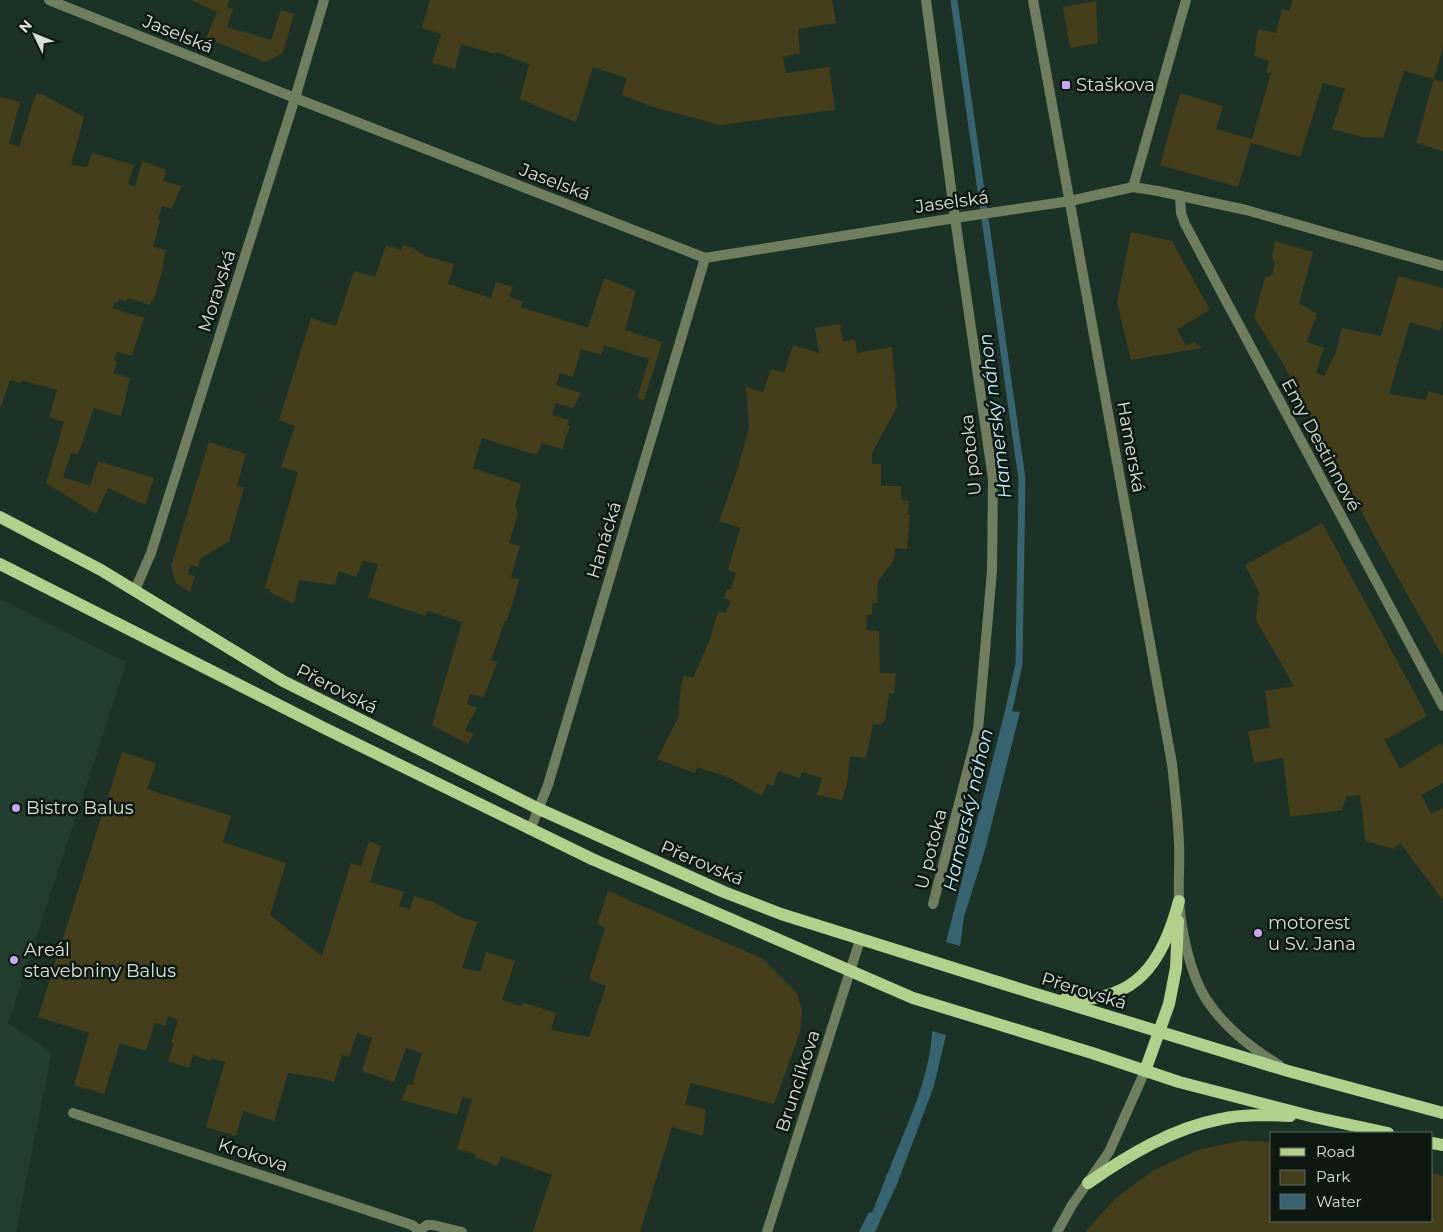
<svg xmlns="http://www.w3.org/2000/svg" width="1443" height="1232" font-family="Montserrat,sans-serif">
	<rect width="100%" height="100%" fill="#1d3226"/>
	<!-- built -->
	<path fill="#203d2d" d="M 0,599 L 127,662 L 8,1023 L 50,1051 L 51,1056 L 16,1232 L 0,1232 Z"/>
	<!-- green -->
	<g fill="#453e1a">
		<path d="M 191,0 L 229,0 L 227,7 L 233,9 L 227,27 L 271,40 L 281,10 L 294,14 L 283,53 L 265,62 L 206,38 L 217,12 Z"/>
		<path d="M 430,0 L 832,0 L 836,23 L 798,29 L 800,53 L 783,57 L 786,73 L 829,67 L 835,110 L 720,125 L 653,107 L 622,95 L 627,78 L 593,67 L 576,122 L 520,99 L 529,64 L 496,52 L 495,54 L 461,44 L 455,69 L 432,63 L 441,34 L 422,28 Z"/>
		<path d="M 1293,0 L 1443,0 L 1443,47 L 1434,79 L 1443,82 L 1443,151 L 1416,143 L 1434,79 L 1404,71 L 1383,138 L 1362,137 L 1332,129 L 1345,89 L 1323,83 L 1300,157 L 1251,143 L 1238,187 L 1160,165 L 1180,93 L 1223,106 L 1216,129 L 1252,139 L 1271,73 L 1266,72 L 1269,61 L 1254,56 L 1258,29 L 1276,33 L 1282,9 L 1289,11 Z"/>
		<path d="M 1096,1 L 1098,43 L 1070,48 L 1063,7 Z"/>
		<path d="M 36,93 L 44,95 L 84,117 L 71,165 L 87,167 L 92,153 L 134,165 L 128,184 L 135,187 L 142,161 L 167,170 L 163,181 L 181,186 L 172,209 L 162,206 L 158,219 L 160,220 L 153,247 L 165,250 L 162,272 L 154,300 L 152,300 L 150,305 L 128,298 L 126,301 L 119,299 L 118,302 L 115,302 L 112,308 L 144,318 L 132,356 L 117,352 L 114,360 L 117,362 L 113,373 L 130,378 L 121,416 L 94,408 L 78,455 L 71,453 L 63,477 L 90,486 L 98,461 L 154,478 L 145,505 L 108,488 L 96,514 L 46,483 L 64,422 L 49,417 L 57,390 L 22,380 L 20,383 L 10,380 L 0,409 L 0,97 L 20,102 L 9,143 L 19,147 Z"/>
		<path d="M 1131,232 L 1172,241 L 1210,310 L 1177,329 L 1186,346 L 1195,341 L 1198,346 L 1201,346 L 1201,348 L 1131,360 L 1117,302 Z"/>
		<path d="M 1275,241 L 1313,252 L 1299,303 L 1317,314 L 1307,342 L 1324,348 L 1316,373 L 1324,376 L 1336,352 L 1342,328 L 1381,336 L 1398,276 L 1443,288 L 1443,320 L 1440,331 L 1410,322 L 1389,394 L 1426,400 L 1428,391 L 1443,395 L 1443,657 L 1381,548 L 1282,362 L 1254,317 L 1265,278 L 1272,275 L 1275,263 L 1272,258 Z"/>
		<path d="M 386,245 L 401,250 L 403,245 L 413,248 L 425,256 L 454,264 L 448,284 L 491,298 L 496,282 L 513,287 L 509,296 L 523,302 L 521,307 L 588,328 L 604,278 L 636,291 L 625,330 L 662,342 L 644,400 L 637,398 L 649,359 L 604,345 L 601,355 L 581,349 L 573,377 L 560,373 L 556,385 L 581,393 L 573,408 L 556,403 L 552,415 L 569,420 L 567,425 L 570,426 L 562,449 L 542,443 L 537,455 L 482,438 L 473,468 L 521,484 L 515,506 L 518,514 L 509,543 L 520,546 L 511,577 L 519,580 L 519,581 L 507,621 L 505,621 L 491,660 L 497,662 L 484,697 L 470,694 L 467,704 L 477,708 L 465,730 L 473,734 L 468,744 L 432,725 L 462,622 L 428,611 L 426,616 L 368,597 L 378,564 L 363,561 L 356,577 L 339,571 L 335,585 L 299,580 L 294,604 L 270,592 L 270,590 L 265,588 L 298,472 L 281,467 L 295,426 L 279,420 L 311,318 L 336,326 L 354,271 L 375,277 Z"/>
		<path d="M 840,324 L 843,342 L 855,339 L 857,353 L 892,347 L 897,407 L 872,453 L 872,464 L 881,464 L 881,486 L 901,486 L 901,500 L 909,501 L 908,515 L 910,515 L 907,549 L 895,548 L 894,560 L 878,581 L 877,603 L 872,603 L 872,614 L 867,615 L 866,630 L 879,631 L 880,673 L 896,673 L 894,693 L 889,694 L 885,720 L 881,725 L 873,724 L 866,758 L 850,756 L 847,784 L 842,800 L 817,795 L 822,778 L 802,772 L 800,778 L 778,771 L 773,786 L 767,784 L 762,796 L 730,778 L 697,767 L 695,773 L 657,759 L 678,718 L 681,685 L 684,675 L 693,678 L 710,639 L 718,611 L 726,613 L 731,601 L 724,598 L 727,589 L 731,589 L 736,573 L 728,570 L 740,528 L 719,521 L 738,468 L 749,427 L 746,387 L 763,392 L 771,369 L 784,373 L 793,345 L 819,353 L 815,328 Z"/>
		<path d="M 209,442 L 246,454 L 237,486 L 244,488 L 229,541 L 200,559 L 198,567 L 190,565 L 188,574 L 195,576 L 190,592 L 176,583 L 171,566 Z"/>
		<path d="M 1322,523 L 1427,716 L 1387,739 L 1384,739 L 1400,769 L 1441,743 L 1443,747 L 1443,783 L 1421,795 L 1431,814 L 1443,808 L 1443,900 L 1400,843 L 1393,849 L 1367,841 L 1366,844 L 1360,795 L 1347,796 L 1342,810 L 1290,817 L 1283,758 L 1254,763 L 1248,731 L 1270,728 L 1265,691 L 1294,686 L 1256,620 L 1259,592 L 1245,565 Z"/>
		<path d="M 122,752 L 156,763 L 147,789 L 231,816 L 223,842 L 286,863 L 270,915 L 322,956 L 351,863 L 361,866 L 369,841 L 381,846 L 370,882 L 404,892 L 399,906 L 410,909 L 414,896 L 433,902 L 463,918 L 477,922 L 462,968 L 480,972 L 486,952 L 515,961 L 502,1000 L 520,1006 L 525,1003 L 556,1013 L 551,1030 L 589,1037 L 606,986 L 589,979 L 605,928 L 597,924 L 608,891 L 763,959 L 797,993 L 802,1010 L 800,1032 L 774,1104 L 691,1083 L 685,1104 L 706,1110 L 703,1136 L 672,1127 L 640,1232 L 536,1232 L 533,1231 L 552,1175 L 501,1156 L 497,1166 L 475,1157 L 475,1154 L 457,1149 L 472,1099 L 462,1097 L 457,1115 L 402,1100 L 408,1084 L 412,1085 L 422,1053 L 406,1048 L 394,1082 L 362,1071 L 372,1038 L 357,1033 L 349,1057 L 342,1055 L 334,1082 L 321,1078 L 288,1073 L 274,1121 L 243,1111 L 236,1136 L 206,1127 L 225,1062 L 211,1058 L 210,1061 L 193,1055 L 189,1068 L 168,1061 L 174,1044 L 171,1043 L 178,1020 L 168,1016 L 165,1026 L 155,1023 L 146,1051 L 120,1043 L 104,1094 L 74,1085 L 89,1033 L 38,1017 Z"/>
		<path d="M 1240,1141 L 1272,1142 L 1272,1221 L 1432,1221 L 1432,1173 L 1443,1176 L 1443,1232 L 1085,1232 L 1115,1199 L 1154,1170 L 1198,1150 Z"/>
	</g>
	<!-- water -->
	<g fill="#366471">
		<path d="M 1005,711 L 1020,712 L 985,850 L 964,917 L 960,946 L 946,942 Z"/>
		<path d="M 932,1031 L 946,1035 L 934,1086 L 897,1184 L 875,1232 L 859,1232 L 869,1212 L 872,1213 L 886,1177 L 885,1176 L 888,1173 C 905,1128 930,1080 932,1031 Z"/>
	</g>
	<g fill="none" stroke-linecap="round" stroke-linejoin="round">
		<!-- stream -->
		<path stroke="#366471" stroke-width="7" d="M 954,0 L 1022,479 L 1019,664 L 1007,718"/>
		<!-- minor -->
		<g stroke="#6f7e5e" stroke-width="10">
			<path d="M 49,0 L 295,98 L 705,258 L 955,218 L 1070,201 L 1133,187 L 1158,191 L 1246,210 L 1443,266"/>
			<path d="M 926,0 L 955,218 L 993,479 L 992,571 L 978,730 L 933,904"/>
			<path d="M 1133,187 L 1186,0"/>
			<path d="M 1180,196 L 1181,213 L 1185,224 L 1443,706"/>
			<path d="M 135,590 L 151,553 L 295,98 L 324,0"/>
			<path d="M 530,830 L 548,785 L 705,258"/>
			<path d="M 73,1113 L 400,1221 L 412,1225 L 421,1232"/>
			<path d="M 420,1230 L 427,1225 L 433,1225 L 462,1232"/>
			<path d="M 1057,1232 L 1072,1205 L 1109,1152 L 1145,1071"/>
		</g>
		<!-- tertiary -->
		<g stroke="#6f7e5e" stroke-width="10">
			<path d="M 1033,0 L 1172,764 C 1175,791 1178,817 1179,844 C 1180,863 1178,882 1179,901 C 1181,930 1190,974 1206,999 C 1224,1027 1251,1048 1279,1065"/>
			<path d="M 767,1232 L 860,940"/>
		</g>
		<!-- primary -->
		<g stroke="#b1d08c" stroke-width="12">
			<path d="M 0,517 L 101,570 L 283,681 L 539,809 L 724,892 L 781,914 L 1036,994 L 1288,1071 L 1443,1113"/>
			<path d="M 0,564 L 324,728 L 592,859 L 913,998 L 1092,1053 L 1179,1082 L 1314,1117 L 1388,1133"/>
			<path d="M 1065,999 C 1136,1004 1163,962 1179,901"/>
			<path d="M 1145,1071 L 1169,1004 L 1176,968 L 1178,921"/>
			<path d="M 1432,1143 L 1443,1145"/>
			<path d="M 1088,1183 C 1128,1155 1173,1128 1221,1119 C 1243,1114 1267,1115 1290,1116"/>
		</g>
	</g>
	<!-- markers -->
	<g fill="#c8a5ef" stroke="#0e1812" stroke-width="2">
		<rect x="1061" y="80" width="10" height="10" rx="2.5"/>
		<circle cx="16" cy="808" r="5"/>
		<circle cx="1258" cy="933" r="5"/>
		<circle cx="14" cy="960" r="5"/>
	</g>
	<g text-anchor="middle" dominant-baseline="central" stroke-width="5" stroke-linejoin="round" paint-order="stroke">
		<!-- street labels -->
		<g font-size="18" fill="#d4e1d8" stroke="#0e1812">
			<text transform="translate(178 34) rotate(22)">Jaselská</text>
			<text transform="translate(555 182) rotate(21)">Jaselská</text>
			<text transform="translate(952 202) rotate(-8)">Jaselská</text>
			<text transform="translate(217 291) rotate(-72)">Moravská</text>
			<text transform="translate(1321 445) rotate(62)">Emy Destinnové</text>
			<text transform="translate(1131 447) rotate(80)">Hamerská</text>
			<text transform="translate(971 455) rotate(-96)">U potoka</text>
			<text transform="translate(604 540) rotate(-73)">Hanácká</text>
			<text transform="translate(337 689) rotate(27)">Přerovská</text>
			<text transform="translate(931 849) rotate(-76)">U potoka</text>
			<text transform="translate(702 863) rotate(23)">Přerovská</text>
			<text transform="translate(1084 991) rotate(17)">Přerovská</text>
			<text transform="translate(798 1081) rotate(-72)">Brunclíkova</text>
			<text transform="translate(253 1155) rotate(18)">Krokova</text>
		</g>
		<!-- poi labels -->
		<g font-size="18" fill="#d4e1d8" stroke="#0e1812" text-anchor="start">
			<text x="1076" y="85">Staškova</text>
			<text x="26" y="808">Bistro Balus</text>
			<text x="1268" y="923">motorest<tspan x="1268" dy="21">u Sv. Jana</tspan></text>
			<text x="24" y="950">Areál<tspan x="24" dy="21">stavebniny Balus</tspan></text>
		</g>
		<!-- water labels -->
		<g font-size="19" font-style="italic" fill="#bdebf9" stroke="#0e1812">
			<text transform="translate(995 416) rotate(-97)">Hamerský náhon</text>
			<text transform="translate(968 810) rotate(-77)">Hamerský náhon</text>
		</g>
	</g>
	<!-- legend -->
	<rect x="1270" y="1132" width="162" height="90" fill="#0e1812" stroke="#5d6861"/>
	<rect x="1280" y="1148" width="25" height="8" fill="#b1d08c" stroke="#5d6861"/>
	<text x="1316" y="1157" font-size="15" fill="#d4e1d8">Road</text>
	<rect x="1280" y="1170" width="25" height="15" fill="#453e1a" stroke="#5d6861"/>
	<text x="1316" y="1182" font-size="15" fill="#d4e1d8">Park</text>
	<rect x="1280" y="1194" width="25" height="15" fill="#366471" stroke="#5d6861"/>
	<text x="1316" y="1207" font-size="15" fill="#d4e1d8">Water</text>
	<!-- north arrow -->
	<g transform="translate(35 35) rotate(313)" stroke="#0e1812" stroke-width="4" paint-order="stroke">
	<path d="M0-4L9 19L0 12L-9 19Z" fill="#d4e1d8"/>
	<text y="-8" font-size="14" font-weight="bold" text-anchor="middle" fill="#d4e1d8">N</text>
	</g>
</svg>
